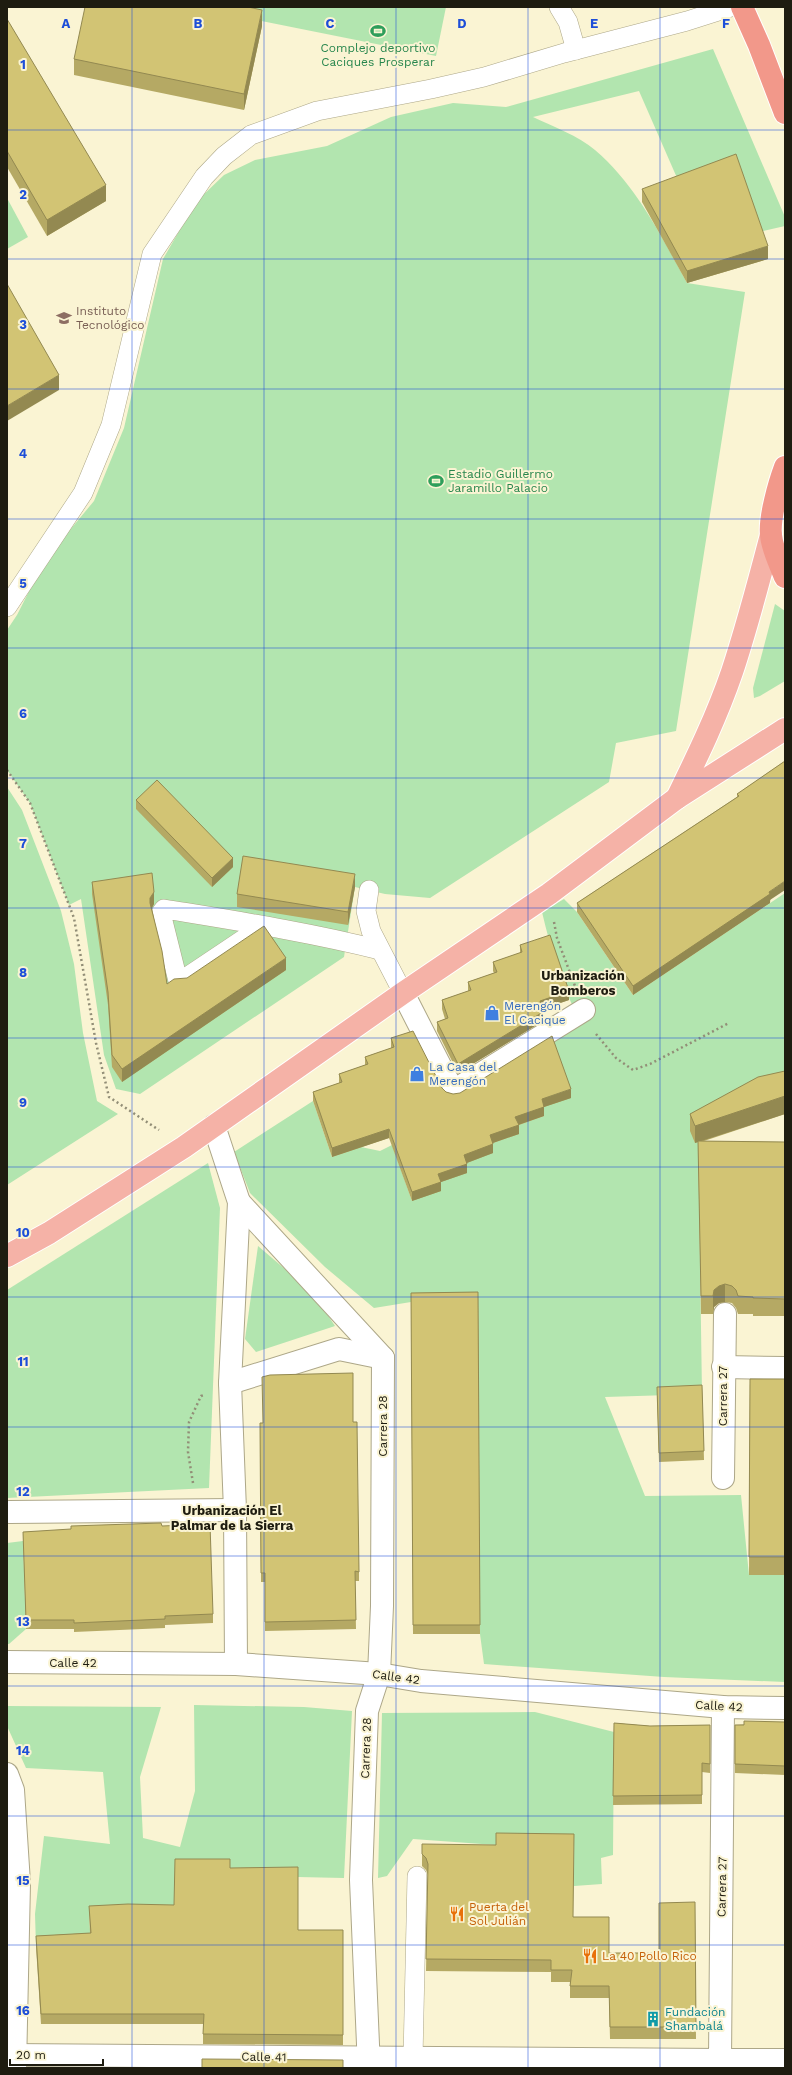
<svg xmlns="http://www.w3.org/2000/svg" width="792" height="2075" font-family="'Work Sans',sans-serif">
	<rect width="100%" height="100%" fill="#faf4d3"/>
	<!-- green -->
	<g fill="#b2e5af">
		<path d="M 191,7 L 446,7 L 436,56 Z"/>
		<path d="M 713,49 L 785,217 L 785,226 L 759,232 L 681,187 L 639,91 L 533,117 C 552,126 579,136 595,150 C 637,186 661,236 687,283 L 745,292 L 676,731 L 616,743 L 609,782 L 430,898 L 385,894 L 355,887 L 344,957 L 140,1094 L 116,1089 L 104,1055 L 81,899 L 69,905 L 30,803 L 7,770 L 7,630 L 17,615 L 45,560 L 94,501 L 124,428 L 163,259 L 196,202 L 224,175 L 255,160 L 327,146 L 391,117 L 453,103 L 506,107 Z"/>
		<path d="M 7,198 L 28,237 L 7,249 Z"/>
		<path d="M 775,604 L 785,611 L 785,681 L 760,696 L 754,698 L 753,688 Z"/>
		<path d="M 7,787 L 22,810 L 61,911 L 74,964 L 83,1033 L 97,1101 L 118,1114 L 7,1185 Z"/>
		<path d="M 785,893 L 785,1089 L 698,1127 L 702,1394 L 605,1397 L 645,1496 L 741,1495 L 749,1575 L 785,1575 L 785,1682 L 664,1677 L 484,1664 L 480,1634 L 478,1302 L 411,1302 L 374,1308 L 325,1267 L 250,1193 L 234,1152 L 313,1101 L 332,1157 L 361,1147 L 380,1151 L 392,1145 L 412,1201 L 490,1144 L 518,1134 L 515,1126 L 544,1116 L 542,1108 L 548,1035 L 581,1022 C 562,988 551,950 542,912 L 564,899 L 577,912 L 633,995 Z"/>
		<path d="M 208,1163 L 220,1208 L 209,1488 L 7,1498 L 7,1290 Z"/>
		<path d="M 258,1246 L 313,1293 L 335,1326 L 256,1352 L 245,1339 Z"/>
		<path d="M 23,1541 L 26,1629 L 9,1644 L 7,1644 L 7,1543 Z"/>
		<path d="M 194,1705 L 304,1707 L 352,1711 L 344,1878 L 298,1877 L 175,1869 L 174,1915 L 89,1916 L 91,1943 L 36,1947 L 35,1914 L 44,1836 L 110,1844 L 103,1772 L 26,1768 L 7,1726 L 7,1706 L 161,1707 L 140,1777 L 143,1838 L 180,1847 L 195,1791 Z"/>
		<path d="M 535,1712 L 614,1732 L 613,1855 L 601,1858 L 602,1884 L 574,1886 L 574,1846 L 496,1845 L 413,1839 L 387,1876 L 378,1878 L 382,1713 Z"/>
	</g>
	<g fill="none" stroke-linecap="round" stroke-linejoin="round">
		<!-- service casing -->
		<g stroke="#ada788" stroke-width="20">
			<g id="service">
				<path d="M 559,7 L 568,22 L 576,50"/>
				<path d="M 7,607 L 83,493 L 111,425 L 152,254 L 204,177 L 224,156 L 251,135 L 317,111 L 431,89 L 484,77 L 564,53 L 687,21 L 731,7"/>
				<path d="M 369,890 L 366,911 L 371,931 L 403,993"/>
				<path d="M 263,926 L 181,981 L 178,981 L 161,913 L 164,909 C 237,921 309,932 380,950"/>
				<path d="M 413,2058 L 417,1876"/>
			</g>
		</g>
		<!-- minor casing -->
		<g stroke="#ada788" stroke-width="24">
			<g id="minor">
				<path d="M 403,993 L 453,1091 L 584,1010"/>
				<path d="M 214,1126 L 239,1202 L 230,1383 L 235,1510 L 236,1664"/>
				<path d="M 239,1202 L 383,1358"/>
				<path d="M 723,1367 L 785,1368"/>
				<path d="M 230,1383 L 339,1349 L 383,1358"/>
				<path d="M 723,1478 L 725,1314"/>
				<path d="M 9,1512 L 235,1510"/>
				<path d="M 7,1662 L 236,1664 L 379,1674 L 421,1681 L 723,1707 L 785,1708"/>
				<path d="M 7,1774 L 13,1790 L 19,1883 L 15,2068"/>
				<path d="M 7,2055 L 720,2060 L 723,1707"/>
				<path d="M 369,2068 L 361,1880 L 367,1711 L 379,1674 L 382,1606 L 383,1358"/>
			</g>
		</g>
		<!-- tertiary casing -->
		<g stroke="#ada788" stroke-width="24">
			<path id="tertiary" d="M 720,2068 L 720,2060 L 785,2060"/>
		</g>
		<!-- primary casing -->
		<g stroke="#fff" stroke-width="24">
			<g id="primary">
				<path d="M 677,798 C 697,757 717,716 732,672 C 747,627 759,581 771,535"/>
				<path d="M 7,1256 L 49,1233 L 184,1147 L 403,993 L 549,894 L 677,798 L 785,729"/>
			</g>
		</g>
		<!-- trunk casing -->
		<g stroke="#fff" stroke-width="24">
			<g id="trunk">
				<path d="M 742,7 L 759,45 L 785,113"/>
				<path d="M 785,467 C 779,483 769,518 771,535 C 772,549 780,564 785,577"/>
			</g>
		</g>
		<!-- path -->
		<g stroke="#928e77" stroke-width="2.5" stroke-dasharray="2 3" stroke-linecap="butt">
			<path d="M 7,770 L 30,803 L 74,918 L 96,1043 L 109,1097 L 159,1130"/>
			<path d="M 554,922 L 557,938 L 575,986"/>
			<path d="M 596,1034 L 616,1058 L 633,1070 L 650,1064 L 729,1023"/>
			<path d="M 193,1483 L 188,1452 L 189,1422 L 201,1396 L 204,1395"/>
		</g>
		<!-- service -->
		<use href="#service" stroke="#fff" stroke-width="19"/>
		<!-- minor -->
		<use href="#minor" stroke="#fff" stroke-width="22"/>
		<!-- tertiary -->
		<use href="#tertiary" stroke="#fff" stroke-width="22"/>
		<!-- primary -->
		<use href="#primary" stroke="#f5b2a7" stroke-width="22"/>
		<!-- trunk -->
		<use href="#trunk" stroke="#f2988a" stroke-width="22"/>
	</g>
	<!-- wall -->
	<g fill="#b5a964">
		<path d="M 7,19 L 106,201 L 47,236 L 7,167 Z"/>
		<path d="M 262,26 L 244,110 L 74,75 L 74,59 Z"/>
		<path d="M 642,189 L 768,259 L 687,283 L 642,202 Z"/>
		<path d="M 785,761 L 770,903 L 633,995 L 577,912 L 577,903 L 737,797 L 737,794 Z"/>
		<path d="M 136,800 L 233,867 L 212,887 L 136,809 Z"/>
		<path d="M 92,882 L 154,904 L 152,908 L 167,984 L 286,970 L 122,1082 L 112,1067 L 108,1005 L 92,894 Z"/>
		<path d="M 355,887 L 348,925 L 237,907 L 237,894 Z"/>
		<path d="M 520,945 L 569,1000 L 542,1009 L 543,1021 L 458,1073 L 437,1031 L 437,1022 L 445,1019 L 442,1009 L 442,1000 L 468,991 L 468,982 L 494,973 L 493,971 L 493,962 L 520,953 Z"/>
		<path d="M 391,1038 L 446,1092 L 453,1094 L 571,1098 L 544,1107 L 544,1116 L 519,1125 L 519,1134 L 493,1143 L 493,1153 L 467,1163 L 467,1173 L 441,1182 L 441,1191 L 412,1201 L 389,1138 L 332,1157 L 313,1101 L 313,1092 L 339,1083 L 339,1074 L 365,1065 L 365,1057 L 391,1048 Z"/>
		<path d="M 785,1071 L 785,1114 L 704,1141 L 785,1142 L 785,1316 L 753,1316 L 753,1314 L 738,1314 L 736,1308 L 732,1303 L 725,1302 L 719,1303 L 714,1307 L 713,1314 L 701,1314 L 698,1142 L 695,1143 L 690,1131 L 690,1114 Z"/>
		<path d="M 478,1292 L 480,1634 L 413,1634 L 411,1293 Z"/>
		<path d="M 750,1379 L 785,1379 L 785,1575 L 749,1575 Z"/>
		<path d="M 702,1385 L 704,1460 L 659,1462 L 657,1396 Z"/>
		<path d="M 353,1422 L 359,1572 L 359,1581 L 355,1581 L 356,1629 L 265,1631 L 265,1582 L 261,1582 L 260,1423 Z"/>
		<path d="M 162,1526 L 213,1614 L 213,1623 L 165,1625 L 165,1628 L 74,1632 L 74,1629 L 26,1629 L 23,1532 Z"/>
		<path d="M 785,1722 L 785,1775 L 735,1773 L 735,1725 Z"/>
		<path d="M 614,1723 L 650,1726 L 710,1725 L 710,1773 L 702,1772 L 702,1804 L 613,1805 Z"/>
		<path d="M 422,1844 L 573,1917 L 609,1953 L 659,1953 L 695,1902 L 696,2039 L 610,2039 L 609,1998 L 570,1998 L 570,1982 L 551,1982 L 551,1972 L 426,1971 L 428,1875 L 426,1870 L 422,1866 Z"/>
		<path d="M 230,1868 L 298,1930 L 343,1930 L 343,2045 L 203,2044 L 203,2024 L 41,2024 L 36,1947 L 36,1936 L 90,1933 L 89,1906 L 174,1905 Z"/>
	</g>
	<!-- shaded-wall -->
	<g fill="#938951">
		<path d="M 262,10 L 262,26 L 244,110 L 244,94 Z"/>
		<path d="M 106,185 L 106,201 L 47,236 L 47,220 Z"/>
		<path d="M 768,246 L 768,259 L 687,283 L 687,271 Z"/>
		<path d="M 59,375 L 59,390 L 7,421 L 7,406 Z"/>
		<path d="M 233,858 L 233,867 L 212,887 L 212,878 Z"/>
		<path d="M 355,874 L 355,887 L 348,925 L 348,912 Z"/>
		<path d="M 785,881 L 785,890 L 770,900 L 770,903 L 633,995 L 633,986 Z"/>
		<path d="M 154,892 L 154,904 L 150,911 L 150,898 Z"/>
		<path d="M 286,958 L 286,970 L 122,1082 L 122,1069 Z"/>
		<path d="M 569,991 L 569,1000 L 540,1010 L 540,1001 Z"/>
		<path d="M 543,1012 L 543,1021 L 458,1073 L 458,1064 Z"/>
		<path d="M 571,1089 L 571,1098 L 544,1107 L 544,1116 L 515,1126 L 515,1117 L 542,1099 Z"/>
		<path d="M 785,1096 L 785,1114 L 695,1143 L 695,1126 Z"/>
		<path d="M 519,1125 L 519,1134 L 490,1144 L 490,1135 Z"/>
		<path d="M 389,1129 L 389,1138 L 332,1157 L 332,1148 Z"/>
		<path d="M 493,1144 L 493,1153 L 464,1164 L 464,1155 Z"/>
		<path d="M 467,1164 L 467,1173 L 441,1182 L 441,1191 L 412,1201 L 412,1192 L 438,1174 Z"/>
		<path d="M 725,1284 L 725,1302 L 719,1303 L 714,1307 L 713,1314 L 713,1296 L 714,1290 L 719,1286 Z"/>
	</g>
	<!-- building -->
	<g fill="#d2c474" stroke="#938951">
		<path d="M 85,7 L 248,7 L 262,10 L 244,94 L 74,59 Z"/>
		<path d="M 7,19 L 106,185 L 47,220 L 7,151 Z"/>
		<path d="M 736,154 L 768,246 L 687,271 L 642,189 Z"/>
		<path d="M 7,284 L 59,375 L 7,406 Z"/>
		<path d="M 785,761 L 785,881 L 769,892 L 770,894 L 633,986 L 577,903 L 739,796 L 737,794 Z"/>
		<path d="M 157,780 L 233,858 L 212,878 L 136,800 Z"/>
		<path d="M 243,856 L 355,874 L 348,912 L 237,894 Z"/>
		<path d="M 152,873 L 154,892 L 150,898 L 150,903 L 162,951 L 167,984 L 174,979 L 187,978 L 264,926 L 286,958 L 122,1069 L 112,1055 L 108,992 L 92,882 Z"/>
		<path d="M 550,935 L 569,991 L 540,1001 L 543,1012 L 458,1064 L 437,1022 L 448,1018 L 442,1000 L 471,990 L 468,982 L 497,972 L 493,962 L 522,952 L 520,945 Z"/>
		<path d="M 413,1031 L 442,1088 L 446,1092 L 453,1094 L 460,1093 L 552,1036 L 571,1089 L 542,1099 L 544,1107 L 515,1117 L 519,1125 L 490,1135 L 493,1144 L 464,1155 L 467,1164 L 438,1174 L 441,1182 L 412,1192 L 389,1129 L 332,1148 L 313,1092 L 342,1082 L 339,1074 L 368,1064 L 365,1057 L 394,1047 L 391,1038 Z"/>
		<path d="M 785,1071 L 785,1096 L 695,1126 L 690,1114 L 758,1077 Z"/>
		<path d="M 698,1141 L 785,1142 L 785,1299 L 753,1298 L 753,1297 L 738,1296 L 736,1290 L 732,1286 L 725,1284 L 719,1286 L 714,1290 L 713,1296 L 701,1296 Z"/>
		<path d="M 478,1292 L 480,1625 L 413,1625 L 411,1293 Z"/>
		<path d="M 353,1373 L 353,1422 L 357,1422 L 359,1572 L 355,1571 L 356,1620 L 265,1622 L 265,1573 L 261,1573 L 260,1423 L 263,1423 L 262,1377 L 270,1375 Z"/>
		<path d="M 750,1379 L 785,1379 L 785,1557 L 749,1557 Z"/>
		<path d="M 702,1385 L 704,1451 L 659,1453 L 657,1387 Z"/>
		<path d="M 161,1523 L 162,1526 L 210,1524 L 213,1614 L 165,1616 L 165,1619 L 74,1623 L 74,1620 L 26,1620 L 23,1532 L 71,1529 L 71,1526 Z"/>
		<path d="M 744,1721 L 785,1722 L 785,1766 L 735,1764 L 735,1725 L 744,1725 Z"/>
		<path d="M 614,1723 L 650,1726 L 710,1725 L 710,1764 L 702,1763 L 702,1795 L 613,1796 Z"/>
		<path d="M 496,1833 L 574,1834 L 573,1917 L 609,1917 L 609,1953 L 659,1953 L 659,1903 L 695,1902 L 696,2027 L 610,2027 L 609,1986 L 570,1986 L 572,1970 L 551,1970 L 551,1960 L 426,1959 L 428,1864 L 426,1858 L 422,1854 L 422,1844 L 496,1845 Z"/>
		<path d="M 175,1859 L 230,1859 L 230,1868 L 298,1867 L 298,1930 L 343,1930 L 343,2035 L 203,2034 L 204,2014 L 41,2014 L 36,1936 L 91,1933 L 89,1906 L 128,1904 L 174,1905 Z"/>
		<path d="M 202,2059 L 343,2060 L 343,2068 L 202,2068 Z"/>
	</g>
	<!-- grid -->
	<path fill="none" stroke="#1d4ed8" stroke-width="1" stroke-opacity="0.55" d="M 132,7 L 132,2068M 264,7 L 264,2068M 396,7 L 396,2068M 528,7 L 528,2068M 660,7 L 660,2068M 7,130 L 785,130M 7,259 L 785,259M 7,389 L 785,389M 7,519 L 785,519M 7,648 L 785,648M 7,778 L 785,778M 7,908 L 785,908M 7,1038 L 785,1038M 7,1167 L 785,1167M 7,1297 L 785,1297M 7,1427 L 785,1427M 7,1556 L 785,1556M 7,1686 L 785,1686M 7,1816 L 785,1816M 7,1945 L 785,1945"/>
	<!-- icons -->
	<defs>
		<g id="stadium-bare" transform="scale(1.2)"><path d="M0-5a6.5 5 0 1 0 0 10a6.5 5 0 1 0 0-10ZM-3.5-1.8h7v3.6h-7Z" fill="#2e9e5b" stroke="#faf4d3" stroke-width="2.5" paint-order="stroke"/></g>
		<g id="university-bare" transform="scale(1.2)"><path d="M0-5L7-2L0 1L-7-2ZM-4 1L0 2.5L4 1V4Q0 6-4 4Z" fill="#8d6e63" stroke="#faf4d3" stroke-width="2.5" paint-order="stroke"/></g>
		<g id="shop-bare" transform="scale(1.2)"><path d="M-5-2.5h2.3a2.7 3.5 0 0 1 5.4 0H5L5.5 6h-11ZM-1.5-2.5h3a1.5 2.3 0 0 0-3 0Z" fill="#3f7fe0" stroke="#faf4d3" stroke-width="2.5" paint-order="stroke"/></g>
		<g id="restaurant-bare" transform="scale(1.2)"><path d="M-5-6h1v4h1v-4h1v4h1v-4h1v5L-1.5 .5V6h-2V.5L-5-1ZM5-6V6H3V1.5H1.5Q1.5-4 5-6Z" fill="#e8710a" stroke="#faf4d3" stroke-width="2.5" paint-order="stroke"/></g>
		<g id="building-bare" transform="scale(1.2)"><path d="M-4-6H4V6H1V3H-1V6H-4ZM-2.5-4.3h1.7v1.8h-1.7ZM.8-4.3h1.7v1.8H.8ZM-2.5-1h1.7V.8h-1.7ZM.8-1h1.7V.8H.8Z" fill="#0f9aa8" stroke="#faf4d3" stroke-width="2.5" paint-order="stroke"/></g>
	</defs>
	<g fill-rule="evenodd">
		<use href="#stadium-bare" x="378" y="31"/>
		<use href="#university-bare" x="64" y="318"/>
		<use href="#stadium-bare" x="436" y="481"/>
		<use href="#shop-bare" x="492" y="1013"/>
		<use href="#shop-bare" x="417" y="1074"/>
		<use href="#restaurant-bare" x="457" y="1914"/>
		<use href="#restaurant-bare" x="590" y="1956"/>
		<use href="#building-bare" x="653" y="2019"/>
	</g>
	<g text-anchor="middle" dominant-baseline="central" stroke-width="4" stroke-linejoin="round" paint-order="stroke">
		<!-- leisure labels -->
		<g font-size="12" fill="#27864d" stroke="#faf4d3">
			<text x="378" y="48">Complejo deportivo<tspan x="378" dy="14">Caciques Prosperar</tspan></text>
			<text x="448" y="474" text-anchor="start">Estadio Guillermo<tspan x="448" dy="14">Jaramillo Palacio</tspan></text>
		</g>
		<!-- education labels -->
		<g font-size="12" fill="#785e54" stroke="#faf4d3" text-anchor="start">
			<text x="76" y="311">Instituto<tspan x="76" dy="14">Tecnológico</tspan></text>
		</g>
		<!-- shop labels -->
		<g font-size="12" fill="#366cbe" stroke="#faf4d3" text-anchor="start">
			<text x="504" y="1006">Merengón<tspan x="504" dy="14">El Cacique</tspan></text>
			<text x="429" y="1067">La Casa del<tspan x="429" dy="14">Merengón</tspan></text>
		</g>
		<!-- street labels -->
		<g font-size="12" fill="#1e1c10" stroke="#faf4d3">
			<text transform="translate(723 1396) rotate(-90)">Carrera 27</text>
			<text transform="translate(383 1426) rotate(-90)">Carrera 28</text>
			<text x="73" y="1663">Calle 42</text>
			<text transform="translate(396 1677) rotate(8)">Calle 42</text>
			<text transform="translate(719 1706) rotate(3)">Calle 42</text>
			<text transform="translate(366 1748) rotate(-88)">Carrera 28</text>
			<text transform="translate(722 1887) rotate(-89)">Carrera 27</text>
			<text transform="translate(264 2057) rotate(1)">Calle 41</text>
		</g>
		<!-- food labels -->
		<g font-size="12" fill="#c56008" stroke="#faf4d3" text-anchor="start">
			<text x="469" y="1907">Puerta del<tspan x="469" dy="14">Sol Julián</tspan></text>
			<text x="602" y="1956">La 40 Pollo Rico</text>
		</g>
		<!-- culture labels -->
		<g font-size="12" fill="#0d838f" stroke="#faf4d3" text-anchor="start">
			<text x="665" y="2012">Fundación<tspan x="665" dy="14">Shambalá</tspan></text>
		</g>
		<!-- neighbourhood labels -->
		<g font-size="13" font-weight="bold" fill="#1e1c10" stroke="#faf4d3">
			<text x="583" y="975">Urbanización<tspan x="583" dy="15">Bomberos</tspan></text>
			<text x="232" y="1510">Urbanización El<tspan x="232" dy="15">Palmar de la Sierra</tspan></text>
		</g>
	</g>
	<g font-size="13" text-anchor="middle" font-weight="bold" fill="#1d4ed8" stroke="#faf4d3" stroke-width="4" stroke-linejoin="round" paint-order="stroke">
		<text x="66" y="28">A</text>
		<text x="198" y="28">B</text>
		<text x="330" y="28">C</text>
		<text x="462" y="28">D</text>
		<text x="594" y="28">E</text>
		<text x="726" y="28">F</text>
		<text x="23" y="69">1</text>
		<text x="23" y="199">2</text>
		<text x="23" y="329">3</text>
		<text x="23" y="458">4</text>
		<text x="23" y="588">5</text>
		<text x="23" y="718">6</text>
		<text x="23" y="848">7</text>
		<text x="23" y="977">8</text>
		<text x="23" y="1107">9</text>
		<text x="23" y="1237">10</text>
		<text x="23" y="1366">11</text>
		<text x="23" y="1496">12</text>
		<text x="23" y="1626">13</text>
		<text x="23" y="1755">14</text>
		<text x="23" y="1885">15</text>
		<text x="23" y="2015">16</text>
	</g>
	<!-- border -->
	<rect width="792" height="2075" fill="none" stroke="#1e1c10" stroke-width="16"/>
	<!-- scale -->
	<path d="M10 2059v6h93v-6" fill="none" stroke="#1e1c10" stroke-width="2"/>
	<text x="16" y="2059" font-size="12" fill="#1e1c10" stroke="#faf4d3" stroke-width="3" paint-order="stroke">20 m</text>
</svg>
